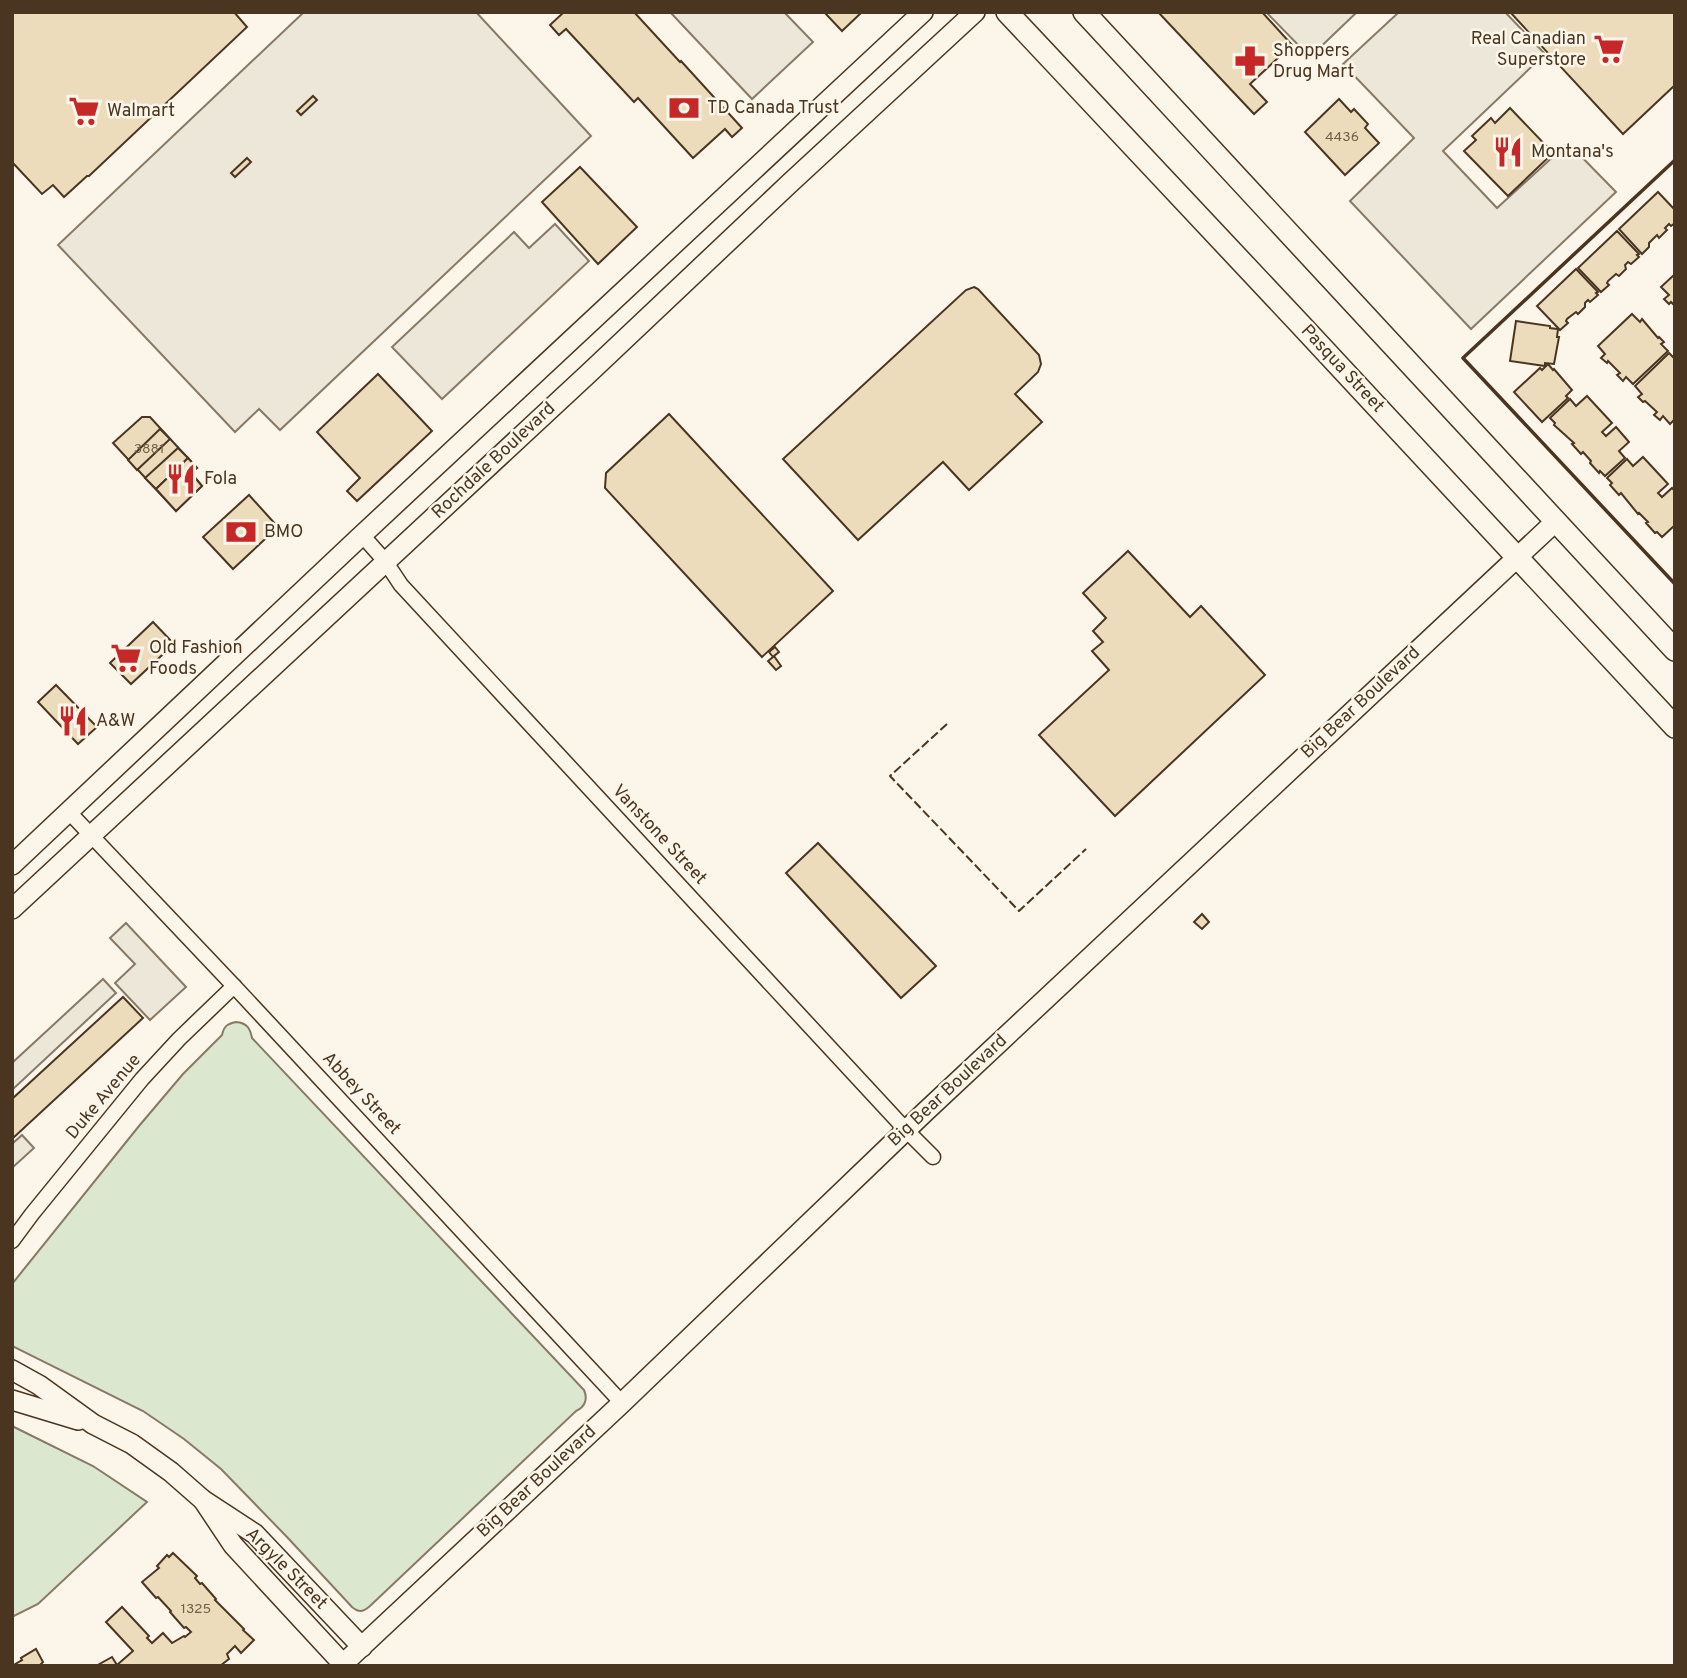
<svg xmlns="http://www.w3.org/2000/svg" width="1687" height="1678" font-family="Overpass,sans-serif">
	<rect width="100%" height="100%" fill="#fbf6e9"/>
	<!-- green -->
	<g fill="#dce7d0" stroke="#887966" stroke-width="2">
		<path d="M 236,1022 C 247,1023 250,1028 252,1038 L 584,1390 C 588,1399 585,1407 576,1411 L 370,1606 C 363,1612 359,1613 352,1607 L 287,1537 L 221,1469 L 184,1439 L 143,1411 L 12,1346 L 12,1284 L 139,1126 L 183,1074 L 222,1035 C 224,1026 227,1024 236,1022 Z"/>
		<path d="M 12,1426 L 93,1466 L 147,1502 L 38,1604 L 12,1617 Z"/>
	</g>
	<!-- parking -->
	<g fill="#ede7d9" stroke="#887966" stroke-width="2">
		<path d="M 304,12 L 476,12 L 591,136 L 280,430 L 259,409 L 235,432 L 58,245 Z"/>
		<path d="M 670,12 L 784,12 L 813,42 L 752,99 Z"/>
		<path d="M 1266,12 L 1357,12 L 1310,57 Z"/>
		<path d="M 1399,12 L 1505,12 L 1545,54 L 1443,151 L 1497,208 L 1568,143 L 1616,192 L 1471,329 L 1350,201 L 1414,138 L 1343,64 Z"/>
		<path d="M 555,224 L 589,261 L 442,399 L 392,347 L 514,232 L 529,248 Z"/>
		<path d="M 126,923 L 186,987 L 150,1020 L 115,983 L 135,964 L 110,938 Z"/>
		<path d="M 103,979 L 116,993 L 12,1090 L 12,1063 Z"/>
		<path d="M 22,1135 L 34,1148 L 12,1168 L 12,1144 Z"/>
	</g>
	<!-- building -->
	<g fill="#ecdcbc" stroke="#4a3520" stroke-width="2">
		<path d="M 12,12 L 234,12 L 247,27 L 89,176 L 87,176 L 64,197 L 53,185 L 42,194 L 12,162 Z"/>
		<path d="M 564,12 L 634,12 L 680,62 L 681,61 L 742,128 L 732,137 L 725,129 L 693,158 L 638,98 L 634,102 L 566,29 L 559,35 L 550,25 Z"/>
		<path d="M 824,12 L 862,12 L 842,31 Z"/>
		<path d="M 1158,12 L 1262,12 L 1292,45 L 1250,84 L 1267,102 L 1254,114 Z"/>
		<path d="M 1510,12 L 1675,12 L 1675,85 L 1623,134 Z"/>
		<path d="M 313,96 L 317,100 L 301,115 L 297,111 Z"/>
		<path d="M 1339,99 L 1351,112 L 1354,109 L 1368,124 L 1365,128 L 1379,143 L 1345,175 L 1305,132 Z"/>
		<path d="M 1510,108 L 1553,153 L 1508,196 L 1464,151 L 1476,140 L 1472,136 L 1491,118 L 1495,123 Z"/>
		<path d="M 247,158 L 251,162 L 235,177 L 231,173 Z"/>
		<path d="M 580,167 L 637,227 L 598,264 L 542,202 Z"/>
		<path d="M 1658,192 L 1675,210 L 1675,223 L 1671,226 L 1669,224 L 1665,228 L 1667,230 L 1659,238 L 1657,235 L 1649,243 L 1649,247 L 1642,254 L 1619,229 Z"/>
		<path d="M 1617,231 L 1639,254 L 1637,255 L 1639,257 L 1631,264 L 1628,262 L 1625,265 L 1626,269 L 1619,276 L 1616,274 L 1608,281 L 1607,283 L 1609,285 L 1601,292 L 1578,268 Z"/>
		<path d="M 1576,269 L 1598,292 L 1596,293 L 1598,295 L 1590,302 L 1588,300 L 1585,303 L 1585,307 L 1578,314 L 1576,312 L 1567,319 L 1566,321 L 1568,323 L 1560,330 L 1537,306 Z"/>
		<path d="M 1675,274 L 1675,306 L 1671,302 L 1669,304 L 1664,299 L 1669,295 L 1661,287 Z"/>
		<path d="M 974,287 L 978,289 L 1039,355 L 1041,364 L 1038,372 L 1015,394 L 1042,422 L 969,490 L 943,462 L 858,540 L 783,459 L 966,290 Z"/>
		<path d="M 1632,314 L 1640,322 L 1642,319 L 1658,338 L 1659,337 L 1664,342 L 1661,344 L 1668,351 L 1633,384 L 1626,377 L 1623,381 L 1617,375 L 1620,373 L 1608,361 L 1607,363 L 1601,358 L 1605,354 L 1598,346 Z"/>
		<path d="M 1516,321 L 1550,326 L 1550,328 L 1558,329 L 1557,337 L 1559,337 L 1554,364 L 1545,363 L 1545,366 L 1510,361 Z"/>
		<path d="M 1669,353 L 1675,359 L 1675,419 L 1670,424 L 1663,416 L 1660,420 L 1654,415 L 1657,412 L 1645,401 L 1643,402 L 1638,397 L 1642,394 L 1635,386 Z"/>
		<path d="M 1548,364 L 1553,370 L 1554,369 L 1572,390 L 1566,396 L 1568,398 L 1542,422 L 1514,392 L 1540,368 L 1542,370 Z"/>
		<path d="M 378,374 L 432,431 L 357,501 L 347,491 L 360,478 L 317,432 Z"/>
		<path d="M 1587,396 L 1612,423 L 1602,432 L 1606,436 L 1616,427 L 1629,442 L 1619,451 L 1625,458 L 1605,476 L 1600,471 L 1599,473 L 1590,463 L 1591,461 L 1583,452 L 1581,454 L 1572,444 L 1574,443 L 1554,425 L 1555,423 L 1550,418 L 1570,399 L 1576,406 Z"/>
		<path d="M 669,414 L 833,591 L 762,657 L 605,488 L 606,473 Z"/>
		<path d="M 142,417 L 150,417 L 197,468 L 191,473 L 202,486 L 176,511 L 113,443 Z"/>
		<path d="M 160,429 L 170,439 L 137,470 L 128,460 Z"/>
		<path d="M 178,448 L 188,458 L 156,489 L 145,478 Z"/>
		<path d="M 1643,457 L 1668,484 L 1658,493 L 1662,497 L 1672,488 L 1675,491 L 1675,525 L 1662,537 L 1657,532 L 1655,533 L 1646,523 L 1648,522 L 1639,513 L 1638,514 L 1621,493 L 1619,495 L 1610,485 L 1612,483 L 1607,478 L 1627,459 L 1633,466 Z"/>
		<path d="M 188,458 L 197,468 L 191,473 L 202,486 L 176,511 L 156,489 Z"/>
		<path d="M 249,495 L 278,527 L 233,569 L 203,537 Z"/>
		<path d="M 1128,551 L 1190,617 L 1201,606 L 1265,675 L 1115,816 L 1039,735 L 1109,670 L 1092,651 L 1103,642 L 1093,631 L 1106,618 L 1083,593 Z"/>
		<path d="M 153,622 L 174,644 L 131,684 L 110,663 Z"/>
		<path d="M 775,647 L 779,652 L 774,656 L 781,666 L 776,670 L 768,661 L 773,657 L 769,652 Z"/>
		<path d="M 56,685 L 97,727 L 78,744 L 38,702 Z"/>
		<path d="M 818,843 L 936,966 L 901,998 L 786,873 Z"/>
		<path d="M 1202,914 L 1209,922 L 1202,929 L 1194,922 Z"/>
		<path d="M 123,997 L 143,1018 L 12,1139 L 12,1099 Z"/>
		<path d="M 173,1553 L 197,1576 L 195,1578 L 200,1584 L 202,1583 L 216,1599 L 215,1600 L 244,1629 L 243,1630 L 254,1640 L 241,1653 L 235,1646 L 227,1654 L 229,1659 L 220,1666 L 96,1666 L 112,1657 L 117,1665 L 133,1651 L 106,1622 L 122,1607 L 149,1636 L 147,1638 L 152,1643 L 163,1633 L 172,1643 L 184,1636 L 185,1637 L 191,1632 L 186,1627 L 184,1628 L 170,1612 L 171,1611 L 158,1597 L 156,1598 L 142,1582 L 159,1568 L 157,1566 L 167,1555 L 169,1557 Z"/>
		<path d="M 36,1649 L 43,1662 L 41,1664 L 43,1666 L 12,1666 L 22,1660 L 21,1658 Z"/>
	</g>
	<g fill="none" stroke-linecap="round" stroke-linejoin="round">
		<!-- minor casing -->
		<g stroke="#4a3520" stroke-width="17">
			<g id="minor">
				<path d="M 362,535 L 385,561 L 401,585 L 906,1130 L 933,1157"/>
				<path d="M 69,812 L 234,986 L 622,1403"/>
				<path d="M 12,1241 L 32,1214 L 142,1079 L 179,1039 L 234,986"/>
			</g>
		</g>
		<!-- tertiary casing -->
		<g stroke="#4a3520" stroke-width="22">
			<g id="tertiary">
				<path d="M 12,865 L 362,535 L 923,12"/>
				<path d="M 12,909 L 589,373 L 790,183 L 975,12"/>
				<path d="M 12,1370 L 39,1385 L 93,1424 L 132,1444 L 171,1472 L 203,1500 L 255,1534 L 362,1647"/>
				<path d="M 12,1400 L 78,1420"/>
				<path d="M 203,1500 L 233,1545 L 343,1664 L 622,1403 L 925,1112 L 1555,522"/>
			</g>
		</g>
		<!-- secondary casing -->
		<g stroke="#4a3520" stroke-width="24">
			<g id="secondary">
				<path d="M 1007,12 L 1300,324 L 1675,727"/>
				<path d="M 1084,12 L 1675,650"/>
			</g>
		</g>
		<!-- minor -->
		<use href="#minor" stroke="#fbf6e9" stroke-width="14"/>
		<!-- tertiary -->
		<use href="#tertiary" stroke="#fbf6e9" stroke-width="19"/>
		<!-- secondary -->
		<use href="#secondary" stroke="#fbf6e9" stroke-width="21"/>
		<!-- fence -->
		<path stroke="#4a3520" stroke-width="2" stroke-dasharray="9 3.5" stroke-linecap="butt" d="M 947,724 L 890,776 L 1019,911 L 1086,849"/>
		<!-- wall -->
		<path stroke="#4a3520" stroke-width="3.5" d="M 1675,160 L 1463,358 L 1675,584"/>
	</g>
	<!-- icons -->
	<defs>
		<g id="supermarket-bare" transform="scale(2.415)"><path d="M-6-5.5h2.5l.6 2H6L4.5 2H-2.5L-4.4-4H-6ZM-1.5 3.2a1.3 1.3 0 1 0 .1 0ZM3 3.2a1.3 1.3 0 1 0 .1 0Z" fill="#c62828" stroke="#fbf6e9" stroke-width="2.5" paint-order="stroke"/></g>
		<g id="pharmacy-bare" transform="scale(2.415)"><path d="M-2-6h4v4h4v4h-4v4h-4v-4h-4v-4h4Z" fill="#c62828" stroke="#fbf6e9" stroke-width="2.5" paint-order="stroke"/></g>
		<g id="bank-bare" transform="scale(2.415)"><path d="M-6-4H6V4H-6ZM0-2.3a2.3 2.3 0 1 0 0 4.6a2.3 2.3 0 1 0 0-4.6Z" fill="#c62828" stroke="#fbf6e9" stroke-width="2.5" paint-order="stroke"/></g>
		<g id="restaurant-bare" transform="scale(2.415)"><path d="M-5-6h1v4h1v-4h1v4h1v-4h1v5L-1.5 .5V6h-2V.5L-5-1ZM5-6V6H3V1.5H1.5Q1.5-4 5-6Z" fill="#c62828" stroke="#fbf6e9" stroke-width="2.5" paint-order="stroke"/></g>
	</defs>
	<g fill-rule="evenodd">
		<use href="#supermarket-bare" x="1609" y="49"/>
		<use href="#pharmacy-bare" x="1250" y="61"/>
		<use href="#bank-bare" x="684" y="108"/>
		<use href="#supermarket-bare" x="84" y="111"/>
		<use href="#restaurant-bare" x="1508" y="152"/>
		<use href="#restaurant-bare" x="181" y="479"/>
		<use href="#bank-bare" x="241" y="532"/>
		<use href="#supermarket-bare" x="126" y="658"/>
		<use href="#restaurant-bare" x="73" y="721"/>
	</g>
	<g text-anchor="middle" dominant-baseline="central" stroke-width="5" stroke-linejoin="round" paint-order="stroke">
		<!-- number labels -->
		<g font-size="14" fill="#725f47">
			<text x="1342" y="137">4436</text>
			<text x="149" y="449">3881</text>
			<text x="196" y="1609">1325</text>
		</g>
		<!-- poi labels -->
		<g font-size="18" fill="#4a3520" stroke="#fbf6e9" text-anchor="start">
			<text x="1586" y="39" text-anchor="end">Real Canadian<tspan x="1586" dy="21">Superstore</tspan></text>
			<text x="1273" y="51">Shoppers<tspan x="1273" dy="21">Drug Mart</tspan></text>
			<text x="707" y="108">TD Canada Trust</text>
			<text x="107" y="111">Walmart</text>
			<text x="1531" y="152">Montana's</text>
			<text x="204" y="479">Fola</text>
			<text x="264" y="532">BMO</text>
			<text x="149" y="648">Old Fashion<tspan x="149" dy="21">Foods</tspan></text>
			<text x="96" y="721">A&amp;W</text>
		</g>
		<!-- street labels -->
		<g font-size="18" fill="#4a3520" stroke="#fbf6e9">
			<text transform="translate(1342 369) rotate(47)">Pasqua Street</text>
			<text transform="translate(494 461) rotate(-43)">Rochdale Boulevard</text>
			<text transform="translate(1361 703) rotate(-43)">Big Bear Boulevard</text>
			<text transform="translate(659 835) rotate(47)">Vanstone Street</text>
			<text transform="translate(948 1091) rotate(-43)">Big Bear Boulevard</text>
			<text transform="translate(361 1094) rotate(47)">Abbey Street</text>
			<text transform="translate(104 1097) rotate(-50)">Duke Avenue</text>
			<text transform="translate(537 1482) rotate(-43)">Big Bear Boulevard</text>
			<text transform="translate(286 1569) rotate(45)">Argyle Street</text>
		</g>
	</g>
	<!-- border -->
	<rect width="1687" height="1678" fill="none" stroke="#4a3520" stroke-width="28"/>
</svg>
